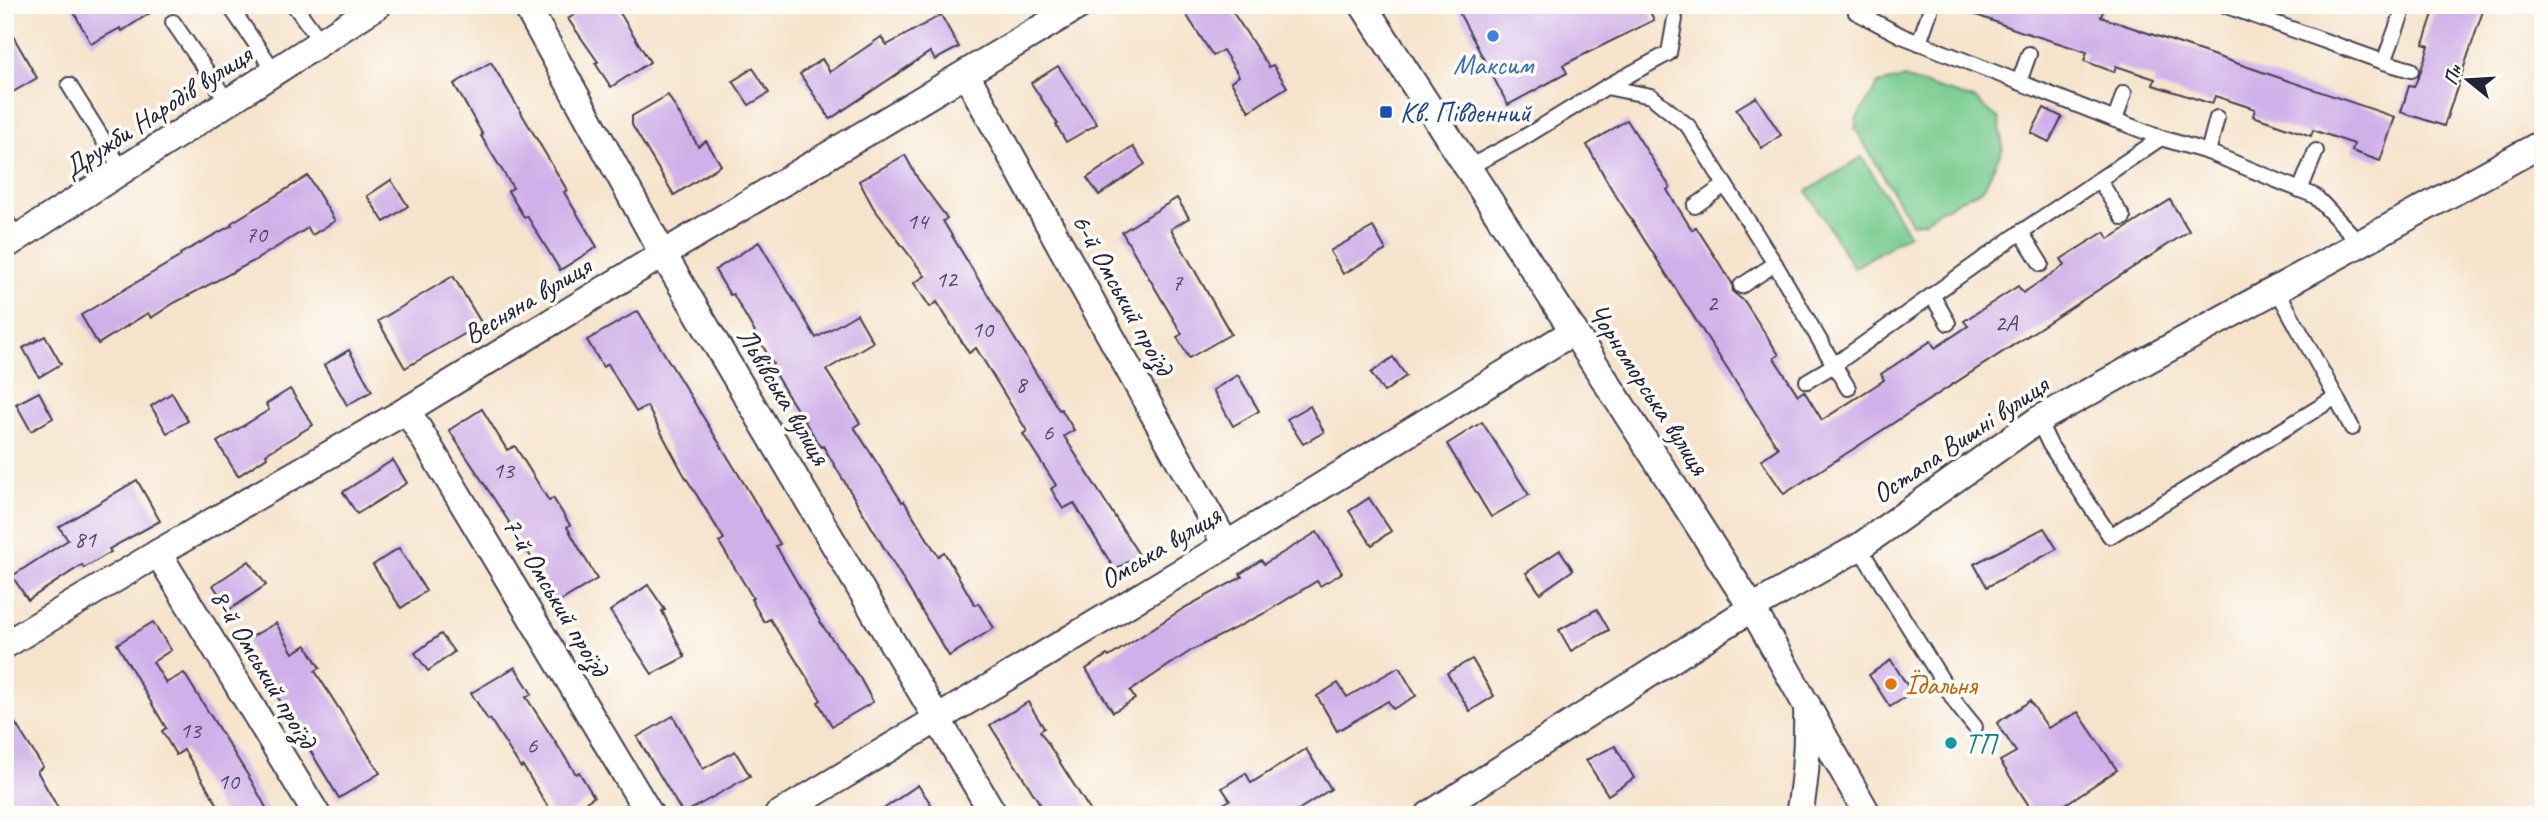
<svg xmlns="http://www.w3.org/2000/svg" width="2548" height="820" font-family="Caveat,sans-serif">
	<rect width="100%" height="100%" fill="#fdfcf7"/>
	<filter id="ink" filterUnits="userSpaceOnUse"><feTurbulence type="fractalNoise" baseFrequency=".0143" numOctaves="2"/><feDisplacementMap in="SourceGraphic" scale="14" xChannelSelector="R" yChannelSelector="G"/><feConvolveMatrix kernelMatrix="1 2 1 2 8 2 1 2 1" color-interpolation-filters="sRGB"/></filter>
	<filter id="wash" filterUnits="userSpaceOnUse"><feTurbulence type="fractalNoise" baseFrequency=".00686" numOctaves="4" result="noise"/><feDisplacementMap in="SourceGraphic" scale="28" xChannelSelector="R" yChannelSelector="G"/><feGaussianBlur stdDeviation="1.57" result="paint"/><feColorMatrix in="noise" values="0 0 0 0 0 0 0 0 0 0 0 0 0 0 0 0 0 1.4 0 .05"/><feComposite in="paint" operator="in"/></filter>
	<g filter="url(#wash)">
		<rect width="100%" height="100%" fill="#f6e3cb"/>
		<!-- green -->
		<g fill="#78cc8f" stroke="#4d7765" stroke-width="2">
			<path d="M 1903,78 L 1974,99 L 1999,119 L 2003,148 L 1984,188 L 1937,212 L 1925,221 L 1912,224 L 1855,128 L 1857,118 L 1878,84 Z"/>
			<path d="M 1862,157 L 1909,234 L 1854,268 L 1807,191 Z"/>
		</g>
		<g id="blocks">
			<!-- building -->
			<g fill="#d0b0e9">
				<path d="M 70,5 L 162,5 L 122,31 L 120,28 L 91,44 Z"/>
				<path d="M 588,5 L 615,5 L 650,62 L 611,87 L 595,63 L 598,62 L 568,19 Z"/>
				<path d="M 1180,5 L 1228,5 L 1269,67 L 1273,65 L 1287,87 L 1249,111 L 1231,82 L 1239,76 L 1223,50 L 1213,56 Z"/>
				<path d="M 1455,5 L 1647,5 L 1654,20 L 1563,65 L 1567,73 L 1508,105 Z"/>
				<path d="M 1957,5 L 2105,5 L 2101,17 L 2395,117 L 2380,161 L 2352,151 L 2354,144 L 2313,130 L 2311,136 L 2253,116 L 2255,109 L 2215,96 L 2212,104 L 2153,85 L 2155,79 L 2116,66 L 2114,72 L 2084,61 L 2087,52 L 2020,31 L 1957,8 Z"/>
				<path d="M 2436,5 L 2485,5 L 2444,126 L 2401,112 L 2409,86 L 2414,87 L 2420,73 L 2429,46 L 2423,44 Z"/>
				<path d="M 941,15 L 959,47 L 935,60 L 930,52 L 830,119 L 800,74 L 822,59 L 830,72 L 881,37 L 887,45 Z"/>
				<path d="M 5,22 L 37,78 L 13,92 L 5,79 Z"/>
				<path d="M 491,62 L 567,190 L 564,192 L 597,247 L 560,270 L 527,216 L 524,217 L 508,191 L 513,188 L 481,136 L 483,135 L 454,84 Z"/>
				<path d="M 1058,66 L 1097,124 L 1066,142 L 1056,125 L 1058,124 L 1031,83 Z"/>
				<path d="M 753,68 L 769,93 L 749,105 L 733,81 Z"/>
				<path d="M 668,95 L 698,146 L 706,141 L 721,165 L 674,195 L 632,125 L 632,116 Z"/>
				<path d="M 1756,97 L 1781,135 L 1762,148 L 1736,109 Z"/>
				<path d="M 2044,108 L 2062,117 L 2049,142 L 2031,133 Z"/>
				<path d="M 1627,120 L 1670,187 L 1667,190 L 1692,230 L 1696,227 L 1732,283 L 1733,292 L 1745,302 L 1779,355 L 1774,358 L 1798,395 L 1804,391 L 1822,420 L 1884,380 L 1881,374 L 1931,341 L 1935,348 L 1968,326 L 1964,321 L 2018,286 L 2023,293 L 2065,265 L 2061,259 L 2104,232 L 2109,239 L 2170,200 L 2189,231 L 1784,494 L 1761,460 L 1778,448 L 1611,188 L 1587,145 Z"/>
				<path d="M 1133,147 L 1145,164 L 1099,195 L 1087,178 Z"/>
				<path d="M 905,155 L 918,179 L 947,218 L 943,221 L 1008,328 L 1059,410 L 1061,409 L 1074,430 L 1064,436 L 1139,555 L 1115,570 L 1074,503 L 1063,509 L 1051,489 L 1056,485 L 1023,434 L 1027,431 L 976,348 L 969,353 L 937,302 L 930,307 L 914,283 L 925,276 L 873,207 L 859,181 Z"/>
				<path d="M 308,176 L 335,221 L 312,235 L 308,228 L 254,261 L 174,303 L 151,318 L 148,313 L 98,344 L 81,315 L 181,256 L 180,254 L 232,225 L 231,223 Z"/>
				<path d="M 391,180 L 408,206 L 384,222 L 367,196 Z"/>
				<path d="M 1177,198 L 1189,218 L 1171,229 L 1231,334 L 1189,358 L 1177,337 L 1182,334 L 1122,232 Z"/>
				<path d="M 1373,227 L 1386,250 L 1343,274 L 1330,251 Z"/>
				<path d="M 759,242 L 816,338 L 857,314 L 873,342 L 826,370 L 860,423 L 854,427 L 902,502 L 904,501 L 938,556 L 944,552 L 975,605 L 978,603 L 994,628 L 949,656 L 823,446 L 821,447 L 787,394 L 770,366 L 773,364 L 733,294 L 730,295 L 715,270 Z"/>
				<path d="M 453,276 L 482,324 L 405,368 L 378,321 Z"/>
				<path d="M 638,311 L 745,485 L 780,544 L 776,546 L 822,625 L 860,678 L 873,702 L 832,726 L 818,702 L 821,700 L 770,619 L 764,622 L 751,599 L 753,598 L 719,542 L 724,539 L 683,473 L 647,406 L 636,412 L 608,364 L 603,367 L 587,340 Z"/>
				<path d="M 45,336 L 61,364 L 39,377 L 23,348 Z"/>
				<path d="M 349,350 L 372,391 L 347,405 L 324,365 Z"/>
				<path d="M 1393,357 L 1406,376 L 1384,392 L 1371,373 Z"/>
				<path d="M 1238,375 L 1259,411 L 1233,426 L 1213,390 Z"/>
				<path d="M 290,389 L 313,425 L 266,454 L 267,457 L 238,476 L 217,442 L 269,410 L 266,404 Z"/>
				<path d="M 39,392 L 53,418 L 31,431 L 16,404 Z"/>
				<path d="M 172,393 L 188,421 L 167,433 L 151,406 Z"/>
				<path d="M 1310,406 L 1324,432 L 1303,444 L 1287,419 Z"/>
				<path d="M 482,409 L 507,450 L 515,446 L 549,501 L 553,498 L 570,525 L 567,527 L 597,579 L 557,603 L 528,552 L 526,553 L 509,527 L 511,525 L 449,430 Z"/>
				<path d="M 1482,422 L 1529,495 L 1491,517 L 1447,444 Z"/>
				<path d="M 393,460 L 407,483 L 357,514 L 343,492 Z"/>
				<path d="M 137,480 L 160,521 L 109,549 L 111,552 L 84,568 L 82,565 L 28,600 L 12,576 L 68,540 L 59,527 Z"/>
				<path d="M 1369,498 L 1391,531 L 1372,545 L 1349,511 Z"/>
				<path d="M 2044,528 L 2057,549 L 1987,587 L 1974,564 Z"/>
				<path d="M 1317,532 L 1342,573 L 1320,586 L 1317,581 L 1265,613 L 1192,650 L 1130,691 L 1135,699 L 1113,712 L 1086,669 L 1107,655 L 1109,657 L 1184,608 L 1242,577 L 1240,574 L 1261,560 L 1264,564 Z"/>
				<path d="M 399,548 L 426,591 L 401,608 L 373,565 Z"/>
				<path d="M 1560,550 L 1573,570 L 1540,593 L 1526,573 Z"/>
				<path d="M 249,561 L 266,585 L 229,610 L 213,585 Z"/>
				<path d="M 648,585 L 665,610 L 662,611 L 685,657 L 652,674 L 610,611 Z"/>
				<path d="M 1597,609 L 1609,630 L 1571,651 L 1559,630 Z"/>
				<path d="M 153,622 L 171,650 L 153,662 L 166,683 L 184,673 L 252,782 L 270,815 L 224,815 L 184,750 L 176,755 L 162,731 L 166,728 L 117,644 Z"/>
				<path d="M 276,623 L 293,653 L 306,645 L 320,668 L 315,671 L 380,773 L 339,798 L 263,673 L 246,640 Z"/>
				<path d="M 441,634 L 454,652 L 428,671 L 415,653 Z"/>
				<path d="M 1472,659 L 1494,696 L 1470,711 L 1447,673 Z"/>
				<path d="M 1891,660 L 1912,693 L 1890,707 L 1869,675 Z"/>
				<path d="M 515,667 L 532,694 L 526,697 L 576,774 L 579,772 L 594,797 L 564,815 L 553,815 L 523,766 L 521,768 L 490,719 L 488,720 L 471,693 Z"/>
				<path d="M 1399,667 L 1416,696 L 1393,709 L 1388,701 L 1337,731 L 1317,696 L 1338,683 L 1347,697 Z"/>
				<path d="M 2030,701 L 2048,728 L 2078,712 L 2117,770 L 2049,815 L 2035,815 L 2000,761 L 2016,752 L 1997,723 Z"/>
				<path d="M 1028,702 L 1044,728 L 1040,731 L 1093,815 L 1047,815 L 990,725 Z"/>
				<path d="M 5,707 L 43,767 L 37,771 L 62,815 L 5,815 Z"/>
				<path d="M 673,716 L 703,769 L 735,751 L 750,776 L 683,814 L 637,737 Z"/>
				<path d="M 1615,746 L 1634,778 L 1608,795 L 1586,760 Z"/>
				<path d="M 1306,749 L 1331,789 L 1290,815 L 1205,815 L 1230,800 L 1222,788 L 1246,773 L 1251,783 Z"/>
				<path d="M 918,785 L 933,807 L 922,815 L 875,815 Z"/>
			</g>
		</g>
	</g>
	<g filter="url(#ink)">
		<use href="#blocks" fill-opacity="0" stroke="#423f51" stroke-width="2"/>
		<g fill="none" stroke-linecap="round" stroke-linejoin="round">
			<!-- service casing -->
			<g stroke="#423f51" stroke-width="18">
				<g id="service">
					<path d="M 229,5 L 275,72"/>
					<path d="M 294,5 L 321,42"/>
					<path d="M 1857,5 L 1856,12 L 1902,36 L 2161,138 L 2208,152 L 2315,196 L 2359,242"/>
					<path d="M 2224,5 L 2384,62 L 2405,5"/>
					<path d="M 173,22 L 228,102"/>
					<path d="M 1919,43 L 1930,11"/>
					<path d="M 2384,62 L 2411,70"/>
					<path d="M 2019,82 L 2029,54"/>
					<path d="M 69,85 L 122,170"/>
					<path d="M 1606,87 L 1669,53 L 1675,19"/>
					<path d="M 2115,120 L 2124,93"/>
					<path d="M 2208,152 L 2217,118"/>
					<path d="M 1469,167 L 1518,141 L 1606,87 L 1651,96 L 1688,126 L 1775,264 L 1834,365 L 2021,232 L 2161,138"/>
					<path d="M 2099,180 L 2123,218"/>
					<path d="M 2300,190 L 2316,151"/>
					<path d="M 1695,206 L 1725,185"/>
					<path d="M 5,219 L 18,238"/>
					<path d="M 2021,232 L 2041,264"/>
					<path d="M 1741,286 L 1775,264"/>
					<path d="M 1932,295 L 1948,323"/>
					<path d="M 1807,381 L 1834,365 L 1848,388"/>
					<path d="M 2336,397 L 2352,428"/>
					<path d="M 2038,420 L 2050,445 L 2110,536 L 2336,397 L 2276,288"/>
					<path d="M 1859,547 L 1958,706 L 1975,727"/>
				</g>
			</g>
			<!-- minor casing -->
			<g stroke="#423f51" stroke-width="30">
				<g id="minor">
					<path d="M 526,5 L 663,254 L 994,815"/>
					<path d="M 1363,5 L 1752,608 L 1868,815"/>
					<path d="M 966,74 L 1226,545"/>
					<path d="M 5,246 L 378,5"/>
					<path d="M 407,410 L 650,815"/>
					<path d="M 158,553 L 317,815"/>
					<path d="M 5,645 L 158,553 L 407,410 L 663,254 L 1080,5"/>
					<path d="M 778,815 L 1226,545 L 1574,331"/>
					<path d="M 1429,815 L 1752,608 L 1859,547 L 2038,420 L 2543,143"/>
					<path d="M 1799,815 C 1806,778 1808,742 1807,705"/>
				</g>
			</g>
			<!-- service -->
			<use href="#service" stroke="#fff" stroke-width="14"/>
			<!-- minor -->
			<use href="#minor" stroke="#fff" stroke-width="26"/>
		</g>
	</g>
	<!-- markers -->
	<circle fill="#3f7fe0" stroke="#fdfcf7" stroke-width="2.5" cx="1493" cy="36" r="7"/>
	<rect fill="#1a4fb4" stroke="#fdfcf7" stroke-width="2.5" x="1379" y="105" width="14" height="14" rx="3.5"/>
	<circle fill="#e8710a" stroke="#fdfcf7" stroke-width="2.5" cx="1891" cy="684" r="7"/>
	<circle fill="#0f9aa8" stroke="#fdfcf7" stroke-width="2.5" cx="1951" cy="743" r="7"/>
	<g text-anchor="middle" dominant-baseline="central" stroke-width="7" stroke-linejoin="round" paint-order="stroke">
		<!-- number labels -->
		<g font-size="24" fill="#4e4666">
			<text x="917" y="221">14</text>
			<text x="256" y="234">70</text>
			<text x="946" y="279">12</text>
			<text x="1177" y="282">7</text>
			<text x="1712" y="303">2</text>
			<text x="2006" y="323">2А</text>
			<text x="982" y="329">10</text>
			<text x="1021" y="384">8</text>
			<text x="1048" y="432">6</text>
			<text x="503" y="470">13</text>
			<text x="85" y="539">81</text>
			<text x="190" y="730">13</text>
			<text x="532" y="745">6</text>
			<text x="228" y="781">10</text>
		</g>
		<!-- shop labels -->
		<g font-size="28" fill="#366cbe" stroke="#fdfcf7">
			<text x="1493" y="64">Максим</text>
		</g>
		<!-- street labels -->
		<g font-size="28" fill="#22223b" stroke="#fdfcf7">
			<text transform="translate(157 111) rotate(-33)">Дружби Народів вулиця</text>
			<text transform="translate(1123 294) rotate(61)">6-й Омський проїзд</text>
			<text transform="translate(527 300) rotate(-31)">Весняна вулиця</text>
			<text transform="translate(1649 389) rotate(57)">Чорноморська вулиця</text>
			<text transform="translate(784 396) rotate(59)">Львівська вулиця</text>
			<text transform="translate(1960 439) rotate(-34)">Остапа Вишні вулиця</text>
			<text transform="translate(1160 547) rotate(-31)">Омська вулиця</text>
			<text transform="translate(556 596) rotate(59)">7-й Омський проїзд</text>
			<text transform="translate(264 668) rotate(59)">8-й Омський проїзд</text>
		</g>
		<!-- transit labels -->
		<g font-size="28" fill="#164399" stroke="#fdfcf7" text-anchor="start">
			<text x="1400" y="112">Кв. Південний</text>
		</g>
		<!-- food labels -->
		<g font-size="28" fill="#c56008" stroke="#fdfcf7" text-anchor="start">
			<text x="1905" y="684">Їдальня</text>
		</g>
		<!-- culture labels -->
		<g font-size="28" fill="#0d838f" stroke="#fdfcf7" text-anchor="start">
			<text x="1965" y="743">ТП</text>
		</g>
	</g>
	<!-- margin -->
	<rect width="2548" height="820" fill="none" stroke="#fdfcf7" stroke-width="28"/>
	<!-- north arrow -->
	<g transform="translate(2468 80) rotate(288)" stroke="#fdfcf7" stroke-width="5" paint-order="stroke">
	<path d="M0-5L12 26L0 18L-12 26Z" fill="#22223b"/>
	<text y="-10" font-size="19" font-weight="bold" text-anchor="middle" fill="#22223b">Пн</text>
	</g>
</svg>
